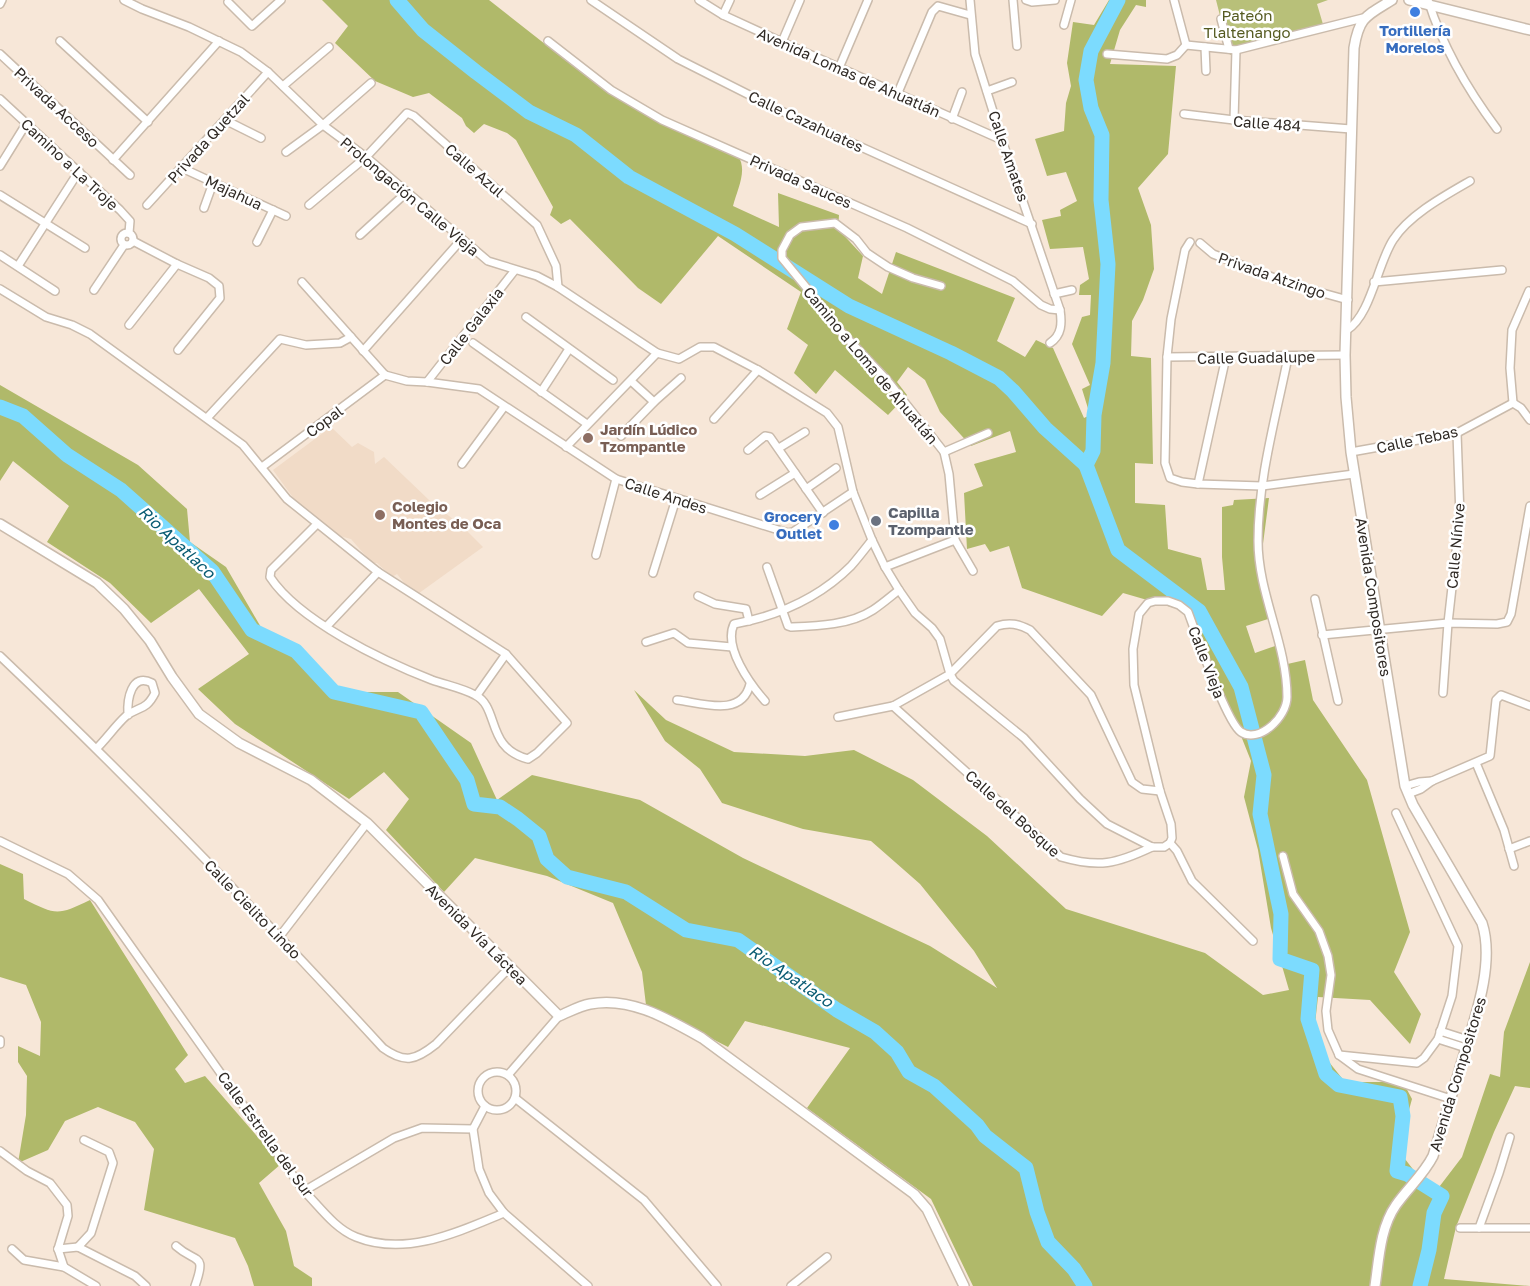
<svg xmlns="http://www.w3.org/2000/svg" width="1530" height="1286" font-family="'Golos Text',sans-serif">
	<rect width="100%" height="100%" fill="#f7e7d8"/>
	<!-- built -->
	<path fill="#f1dbc7" d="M 331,427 L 352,447 L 358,443 L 374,452 L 375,464 L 384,457 L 429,500 L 464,528 L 483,547 L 415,596 L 397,574 L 392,577 L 377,563 L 372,563 L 351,539 L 336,535 L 297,503 L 273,470 Z"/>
	<!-- green -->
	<path fill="#b8c079" d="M 1216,0 L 1328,0 L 1317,4 L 1325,31 L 1294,40 L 1236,50 L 1230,55 Z"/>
	<!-- forest -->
	<g fill="#b0b96a">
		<path d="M 322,0 L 489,0 L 573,66 L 629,102 L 738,156 C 748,170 737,190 733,206 L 779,227 L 778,193 L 839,215 L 838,229 L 863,256 L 858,278 L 882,294 L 896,252 L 1015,298 L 997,341 L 1025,357 L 1036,340 L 1053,348 L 1084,418 L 1090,415 L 1082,389 L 1090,385 L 1072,344 L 1082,317 L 1090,315 L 1091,295 L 1079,295 L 1080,285 L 1089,279 L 1083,247 L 1050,249 L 1042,220 L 1061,216 L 1060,210 L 1077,201 L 1066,172 L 1047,176 L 1035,139 L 1064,131 L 1066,103 L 1071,86 L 1067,63 L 1073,22 L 1094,25 L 1109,0 L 1146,0 L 1146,7 L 1136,5 L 1120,30 L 1110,64 L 1176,66 L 1168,154 L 1138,188 L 1151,225 L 1154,269 L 1143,300 L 1132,321 L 1131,356 L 1151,358 L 1153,464 L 1135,463 L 1135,503 L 1165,505 L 1168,549 L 1201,558 L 1207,590 L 1225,590 L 1222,557 L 1222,507 L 1233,505 L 1234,500 L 1269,498 L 1261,559 L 1274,617 L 1246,626 L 1255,653 L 1278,645 L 1283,665 L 1305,660 L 1313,700 L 1367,780 L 1410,932 L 1394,972 L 1421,1014 L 1410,1044 L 1370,1000 L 1318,997 L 1313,1042 L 1345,1082 L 1403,1082 L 1412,1099 L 1398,1150 L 1433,1195 L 1462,1157 L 1490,1074 L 1500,1077 L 1504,1032 L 1530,962 L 1530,1088 L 1515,1086 L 1494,1132 L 1456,1227 L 1444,1279 L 1530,1286 L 973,1286 L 931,1199 L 807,1108 L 850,1048 L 745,1021 L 728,1047 L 646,1005 L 642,972 L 613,903 L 547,876 L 475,858 L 444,892 L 386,830 L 409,799 L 384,772 L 349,799 L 235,724 L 198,689 L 249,654 L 199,589 L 151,623 L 110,583 L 47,542 L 69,506 L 13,461 L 0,481 L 0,385 L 138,465 L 187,509 L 190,542 L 226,567 L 262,629 L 308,655 L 343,692 L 398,692 L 471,743 L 497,800 L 532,775 L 640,800 L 743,858 L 930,946 L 997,988 L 974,951 L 920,884 L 871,841 L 803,829 L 722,803 L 700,769 L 665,741 L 634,690 L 666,720 L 734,752 L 805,756 L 854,750 L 913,780 L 987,836 L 1066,909 L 1205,953 L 1263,995 L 1289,990 L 1271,928 L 1258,850 L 1244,797 L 1251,761 L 1192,613 L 1123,593 L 1102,616 L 1022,588 L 1009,546 L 990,552 L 985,544 L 967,549 L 964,493 L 983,486 L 974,464 L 1016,452 L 1010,431 L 971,446 L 940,412 L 925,380 L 908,367 L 897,382 L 907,395 L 888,415 L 835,370 L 816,394 L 794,373 L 808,345 L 787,329 L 801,292 L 718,236 L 661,304 L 638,288 L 570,219 L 561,224 L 550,215 L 553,207 L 516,140 L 507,133 L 484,124 L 474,133 L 466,126 L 462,118 L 429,93 L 413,97 L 375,81 L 335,43 L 348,26 Z"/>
		<path d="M 0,864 L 23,874 L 24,899 C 56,915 57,916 90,900 L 188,1055 L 175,1069 L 185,1083 L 205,1076 L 281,1164 L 259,1183 L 286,1231 L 294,1266 L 312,1278 L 312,1286 L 254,1286 L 248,1266 L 235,1238 L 144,1210 L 154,1149 L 135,1122 L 98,1107 L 65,1121 L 48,1150 L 18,1163 L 26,1115 L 27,1076 L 18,1062 L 18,1046 L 40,1056 L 41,1022 L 26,985 L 0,977 Z"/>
	</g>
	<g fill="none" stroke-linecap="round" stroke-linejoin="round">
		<!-- river -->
		<g stroke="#7cdbfe" stroke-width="15">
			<path d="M 397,0 L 423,30 L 476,72 L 529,112 L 576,135 L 629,177 L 735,234 L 849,306 L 951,353 L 999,378 L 1013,391 L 1045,428 L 1086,465 L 1093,451 L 1094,415 L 1103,363 L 1108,264 L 1101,200 L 1102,135 L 1091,108 L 1086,80 L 1091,51 L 1118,0"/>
			<path d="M 0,407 L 23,416 L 67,455 L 121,490 L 212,571 L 252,630 L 296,651 L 334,692 L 421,712 L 467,780 L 474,804 L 500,807 L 518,819 L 539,836 L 547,859 L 567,877 L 626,892 L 686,930 L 738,940 L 837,1010 L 875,1032 L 897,1052 L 909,1072 L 934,1086 L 977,1125 L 985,1136 L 1026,1168 L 1037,1212 L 1048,1242 L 1074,1269 L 1085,1286"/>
			<path d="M 1086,465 L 1118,550 L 1199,611 L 1241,687 L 1264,775 L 1260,814 L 1281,914 L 1280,959 L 1312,970 L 1308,1019 L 1326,1074 L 1339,1085 L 1400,1097 L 1403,1116 L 1397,1171 L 1407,1174 L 1442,1196 L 1434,1213 L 1429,1250 L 1420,1286"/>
		</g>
		<!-- minor casing -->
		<g stroke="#cabbac" stroke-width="10">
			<g id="minor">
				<path d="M 124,0 L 142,9 L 189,27 L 241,52 L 268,72 L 323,125 L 366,157 L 488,261 L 537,276 L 558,287 L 657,353 L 679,359 L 700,347 L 714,347 L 758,370 L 827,413 L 838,427 L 853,492 L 872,540 L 885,567 L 899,590 L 915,613 L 932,628 L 940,639 L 950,674 L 954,681 L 1024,738 L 1080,799 L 1107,824 L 1152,847 L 1164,847 L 1170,843 L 1172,838 L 1171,824 L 1160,791 L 1134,685 L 1133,649 L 1139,614 L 1148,603 L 1155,601 L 1168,601 L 1179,605 L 1188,612 C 1196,633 1226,722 1241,732 C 1259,744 1287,717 1287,697 C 1287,644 1258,594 1258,541 C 1258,479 1276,417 1288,357"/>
				<path d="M 591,0 L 678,59 L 779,110 L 1032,224"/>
				<path d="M 699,0 L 723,15 L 782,42 L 1002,140"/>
				<path d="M 970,0 L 975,54 L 1002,140 L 1060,310 C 1062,323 1062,335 1050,343"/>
				<path d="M 1013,0 L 1017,46"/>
				<path d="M 1026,0 L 1032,2 L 1055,0"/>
				<path d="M 1174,0 L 1186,45"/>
				<path d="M 1428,0 C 1443,48 1467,89 1497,129"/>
				<path d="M 228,2 L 252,26 L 281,0"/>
				<path d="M 0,4 L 2,0"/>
				<path d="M 723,15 L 730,0"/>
				<path d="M 1221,19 L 1229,49"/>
				<path d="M 1064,25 L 1071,0"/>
				<path d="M 60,41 L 148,122"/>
				<path d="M 548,41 L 611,90 L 662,120 L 907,228 L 1013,281 L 1041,305 L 1050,309 L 1060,310"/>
				<path d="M 782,42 L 800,0"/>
				<path d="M 1186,45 L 1236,50 L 1363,18"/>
				<path d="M 1205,47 L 1206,71"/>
				<path d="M 0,54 L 130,175"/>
				<path d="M 1107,54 L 1167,59 L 1177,55 L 1186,45"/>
				<path d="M 839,68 L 868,0"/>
				<path d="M 283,86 L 329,47"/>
				<path d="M 987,91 L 1012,82"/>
				<path d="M 897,95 L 932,12 L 938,6 L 970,15"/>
				<path d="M 0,99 L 120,210 L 130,221 L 129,233"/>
				<path d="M 1184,114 L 1234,120 L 1351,129"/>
				<path d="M 952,119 L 962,92"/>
				<path d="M 225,120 L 261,138"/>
				<path d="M 1234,120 L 1236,50"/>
				<path d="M 286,152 L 323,125 L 371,83"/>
				<path d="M 113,160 L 219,41"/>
				<path d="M 0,166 L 26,124"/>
				<path d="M 182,168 L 286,216"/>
				<path d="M 0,195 L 85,248"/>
				<path d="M 147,205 L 268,72"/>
				<path d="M 309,205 L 366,157 L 407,113 L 414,116 L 537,225 L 556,266 L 558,287"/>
				<path d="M 204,208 L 213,183"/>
				<circle cx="127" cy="239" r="6"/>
				<path d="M 360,235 L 407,192"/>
				<path d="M 133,241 L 177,264 L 209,278 L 219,286 L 220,298 L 178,350"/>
				<path d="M 257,242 L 273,210"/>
				<path d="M 1190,242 L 1185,250 L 1171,319 L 1167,357 L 1165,463 L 1170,478 L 1182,482 L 1198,484 L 1262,486 L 1354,474"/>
				<path d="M 1200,243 L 1213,254 L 1290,284 L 1348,300"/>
				<path d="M 0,255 L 55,291"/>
				<path d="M 18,266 L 79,171"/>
				<path d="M 302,282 L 385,375"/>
				<path d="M 1374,282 L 1502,270"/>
				<path d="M 941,286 L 913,278 L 888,267 L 867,253 L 856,239 L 835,223 L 801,227 L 790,235 L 782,250 L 782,258 L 810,292 L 828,318 L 887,380 L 944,452 L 949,474 L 955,540 L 973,571"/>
				<path d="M 0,289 L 46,317 L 72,325 L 90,334 L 243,445 L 287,499 L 378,572 L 506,654 L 567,723 L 537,753 L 528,759 C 485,748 500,707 475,695 C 462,688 446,685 432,680 C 383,661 299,621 270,577 L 271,570 L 317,524"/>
				<path d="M 94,290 L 124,245"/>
				<path d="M 1054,294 L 1072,290"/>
				<path d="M 526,317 L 613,380"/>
				<path d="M 129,325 L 177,264"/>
				<path d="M 1347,330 C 1371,315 1377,265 1393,240 C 1409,215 1444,196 1470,181"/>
				<path d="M 473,343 L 587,424"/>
				<path d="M 363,351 L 462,239"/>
				<path d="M 1167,357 L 1345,355"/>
				<path d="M 385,375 L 407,381 L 427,382 L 479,389 L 616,479 L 788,533 L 793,532 L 853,492"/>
				<path d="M 631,381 L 654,402"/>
				<path d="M 427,382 L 515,270"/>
				<path d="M 541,392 L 569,349"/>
				<path d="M 1513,403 L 1510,368 L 1512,330 L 1529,291"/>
				<path d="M 1513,403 L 1521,408 L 1530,420"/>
				<path d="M 207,418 L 280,339 L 306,345 L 340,343 L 351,337"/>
				<path d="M 714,419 L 758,370"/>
				<path d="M 621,436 L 654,402 L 681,378"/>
				<path d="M 566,447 L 657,353"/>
				<path d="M 779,448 L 805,432"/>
				<path d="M 748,450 L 765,436 L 770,437 L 823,513"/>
				<path d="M 944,452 L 988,433"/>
				<path d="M 1351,452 L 1457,433 L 1513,403"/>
				<path d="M 462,464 L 504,407"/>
				<path d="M 262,467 L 385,375"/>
				<path d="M 1198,484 L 1226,357"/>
				<path d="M 806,489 L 836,468"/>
				<path d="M 760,495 L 795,473"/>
				<path d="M 596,555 L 616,479"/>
				<path d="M 767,567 L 788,626 L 791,627 C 818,626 850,625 873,610 C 882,604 890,597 899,590"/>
				<path d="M 885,567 L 955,540"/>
				<path d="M 653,573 L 676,499"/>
				<path d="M 698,596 L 715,604 L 746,609 L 749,621"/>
				<path d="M 1315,599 L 1338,701"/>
				<path d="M 327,626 L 378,572"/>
				<path d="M 1322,635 L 1448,623 L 1497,624 L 1507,622 L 1511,614 L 1530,506"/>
				<path d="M 646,642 L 674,633 L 688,643 L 732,647"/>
				<path d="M 0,656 C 133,782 259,913 383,1048 C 405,1064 416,1060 436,1044 L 510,967"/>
				<path d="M 1443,693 L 1448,623 L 1460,516 L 1457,433"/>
				<path d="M 477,695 L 506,654"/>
				<path d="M 677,700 C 702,703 742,718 750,684"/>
				<path d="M 765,701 C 750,684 723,647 734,624 C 777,616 819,598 851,566 C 858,558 865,549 872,540"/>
				<path d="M 893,706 L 1061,857 C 1099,868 1116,864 1152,847"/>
				<path d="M 838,717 L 893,706 L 950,674 L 997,626 C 1010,622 1018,624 1030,630 L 1091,695 L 1132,782 L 1142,789 L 1160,791"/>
				<path d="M 97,748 C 107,738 116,725 126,716 C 139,706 146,711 155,693 L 152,683 C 131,672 127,700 128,715"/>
				<path d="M 1476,763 L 1504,830 L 1514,866"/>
				<path d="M 1405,786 L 1419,782 L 1432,781"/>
				<path d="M 1408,794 L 1421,789 L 1432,781 L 1490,756 L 1496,700 L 1501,695 L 1530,706"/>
				<path d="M 0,841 L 68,874 L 98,900 L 304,1191 C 319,1206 335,1229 356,1237 C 406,1257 458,1232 504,1213"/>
				<path d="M 1170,843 L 1177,851 L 1192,881 L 1253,941"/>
				<path d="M 1509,849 L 1530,841"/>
				<path d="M 1283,856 L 1293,894 L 1319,931 L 1328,956 L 1331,975 L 1326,1011 L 1328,1030 L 1339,1055 L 1358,1069 L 1451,1099"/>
				<path d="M 280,936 L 367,823"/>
				<path d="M 1440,1031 L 1468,1040"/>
				<path d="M 1438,1039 L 1466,1048"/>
				<path d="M 0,1040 L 0,1044"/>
				<path d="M 1339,1055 L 1417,1063 L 1424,1058 L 1438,1039 L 1452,996 L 1458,946 L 1396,813"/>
				<circle cx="497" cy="1091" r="19"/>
				<path d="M 508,1075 L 559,1016"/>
				<path d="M 515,1098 L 644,1200 L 717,1286"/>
				<path d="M 485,1106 L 473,1129 L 479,1169 L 489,1193 L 504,1213 L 588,1286"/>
				<path d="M 0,1151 L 27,1171 L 50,1183 L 67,1205 L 68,1216 L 58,1249"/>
				<path d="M 304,1191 L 394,1138 L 422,1128 L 473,1129"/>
				<path d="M 1460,1228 L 1530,1228"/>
				<path d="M 1479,1228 L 1499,1173 L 1510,1137"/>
				<path d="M 176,1246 C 196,1264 207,1252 195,1286"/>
				<path d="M 78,1247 L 91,1233 L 113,1163 L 109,1152 L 84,1140"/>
				<path d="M 12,1249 L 24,1260 L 64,1267"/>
				<path d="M 58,1249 L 78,1247 L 135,1276 L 146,1286"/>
				<path d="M 58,1249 L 64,1267 L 96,1286"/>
				<path d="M 791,1286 L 827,1257"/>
			</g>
		</g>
		<!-- tertiary casing -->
		<g stroke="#cabbac" stroke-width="12">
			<g id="tertiary">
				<path d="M 1409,0 L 1530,30"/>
				<path d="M 0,524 L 97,583 L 124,609 L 150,641 L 172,677 L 199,714 L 239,743 L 311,780 L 367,823 L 559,1016 C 569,1012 579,1006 590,1004 C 630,996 668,1019 702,1038 L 914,1194 L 927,1209 L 964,1286"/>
				<path d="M 1375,1286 C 1379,1259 1380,1228 1396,1205 C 1408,1188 1424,1174 1433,1156 C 1442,1127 1451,1097 1460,1068 C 1472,1026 1496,966 1482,923 L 1413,805 L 1405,786 L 1351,452 L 1346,397 L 1345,355 L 1354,48 C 1359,17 1366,16 1392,0"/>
			</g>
		</g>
		<!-- minor -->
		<use href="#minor" stroke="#fff" stroke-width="7"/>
		<!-- tertiary -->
		<use href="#tertiary" stroke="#fff" stroke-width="9"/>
	</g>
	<!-- markers -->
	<g fill="#3f7fe0" stroke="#fff" stroke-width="2">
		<circle cx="1415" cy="12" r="6"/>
		<circle cx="834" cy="525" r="6"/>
	</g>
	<g fill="#8d6e63" stroke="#fff" stroke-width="2">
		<circle cx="588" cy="438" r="6"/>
		<circle cx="380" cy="515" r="6"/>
	</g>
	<circle fill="#6b7280" stroke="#fff" stroke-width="2" cx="876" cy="521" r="6"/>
	<g text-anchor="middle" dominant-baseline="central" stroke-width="5" stroke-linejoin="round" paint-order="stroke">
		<!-- park labels -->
		<g font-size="15" fill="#555a20" stroke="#fff">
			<text x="1247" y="15">Pateón<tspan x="1247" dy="17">Tlaltenango</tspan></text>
		</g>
		<!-- shop labels -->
		<g font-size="15" font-weight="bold" fill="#366cbe" stroke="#fff">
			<text x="1415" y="30">Tortillería<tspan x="1415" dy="17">Morelos</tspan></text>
			<text x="822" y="516" text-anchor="end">Grocery<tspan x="822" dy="17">Outlet</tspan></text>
		</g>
		<!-- street labels -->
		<g font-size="15" fill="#302a25" stroke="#fff">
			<text transform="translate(849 72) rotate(24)">Avenida Lomas de Ahuatlán</text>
			<text transform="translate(57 107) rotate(43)">Privada Acceso</text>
			<text transform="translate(806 121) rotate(25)">Calle Cazahuates</text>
			<text transform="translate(1267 123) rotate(4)">Calle 484</text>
			<text transform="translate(208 138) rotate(-48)">Privada Quetzal</text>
			<text transform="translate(1009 156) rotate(71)">Calle Amates</text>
			<text transform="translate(70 164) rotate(43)">Camino a La Troje</text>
			<text transform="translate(475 170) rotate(41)">Calle Azul</text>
			<text transform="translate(801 181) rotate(24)">Privada Sauces</text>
			<text transform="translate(234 192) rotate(25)">Majahua</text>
			<text transform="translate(410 196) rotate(40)">Prolongación Calle Vieja</text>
			<text transform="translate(1272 275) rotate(19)">Privada Atzingo</text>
			<text transform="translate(471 326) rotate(-52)">Calle Galaxia</text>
			<text transform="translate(1256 357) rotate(-1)">Calle Guadalupe</text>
			<text transform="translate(871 365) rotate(50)">Camino a Loma de Ahuatlán</text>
			<text transform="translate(324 421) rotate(-37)">Copal</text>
			<text transform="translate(1417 439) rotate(-12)">Calle Tebas</text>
			<text transform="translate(666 495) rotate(18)">Calle Andes</text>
			<text transform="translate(1455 546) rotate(-85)">Calle Nínive</text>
			<text transform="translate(1374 597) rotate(81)">Avenida Compositores</text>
			<text transform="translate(1207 662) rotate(69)">Calle Vieja</text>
			<text transform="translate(1013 813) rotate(42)">Calle del Bosque</text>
			<text transform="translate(253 909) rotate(46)">Calle Cielito Lindo</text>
			<text transform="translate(477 934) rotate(45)">Avenida Vía Láctea</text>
			<text transform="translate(1457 1074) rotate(-73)">Avenida Compositores</text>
			<text transform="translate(266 1134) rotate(54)">Calle Estrella del Sur</text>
		</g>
		<!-- education labels -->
		<g font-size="15" font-weight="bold" fill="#785e54" stroke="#fff" text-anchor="start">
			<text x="600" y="429">Jardín Lúdico<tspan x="600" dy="17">Tzompantle</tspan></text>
			<text x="392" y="506">Colegio<tspan x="392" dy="17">Montes de Oca</tspan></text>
		</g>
		<!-- worship labels -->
		<g font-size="15" font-weight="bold" fill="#5b616d" stroke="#fff" text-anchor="start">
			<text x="888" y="512">Capilla<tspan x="888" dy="17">Tzompantle</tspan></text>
		</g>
		<!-- water labels -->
		<g font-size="16" font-style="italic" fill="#095b72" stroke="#fff">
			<text transform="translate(177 542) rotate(43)">Rio Apatlaco</text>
			<text transform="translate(791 976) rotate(34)">Rio Apatlaco</text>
		</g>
	</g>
</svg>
